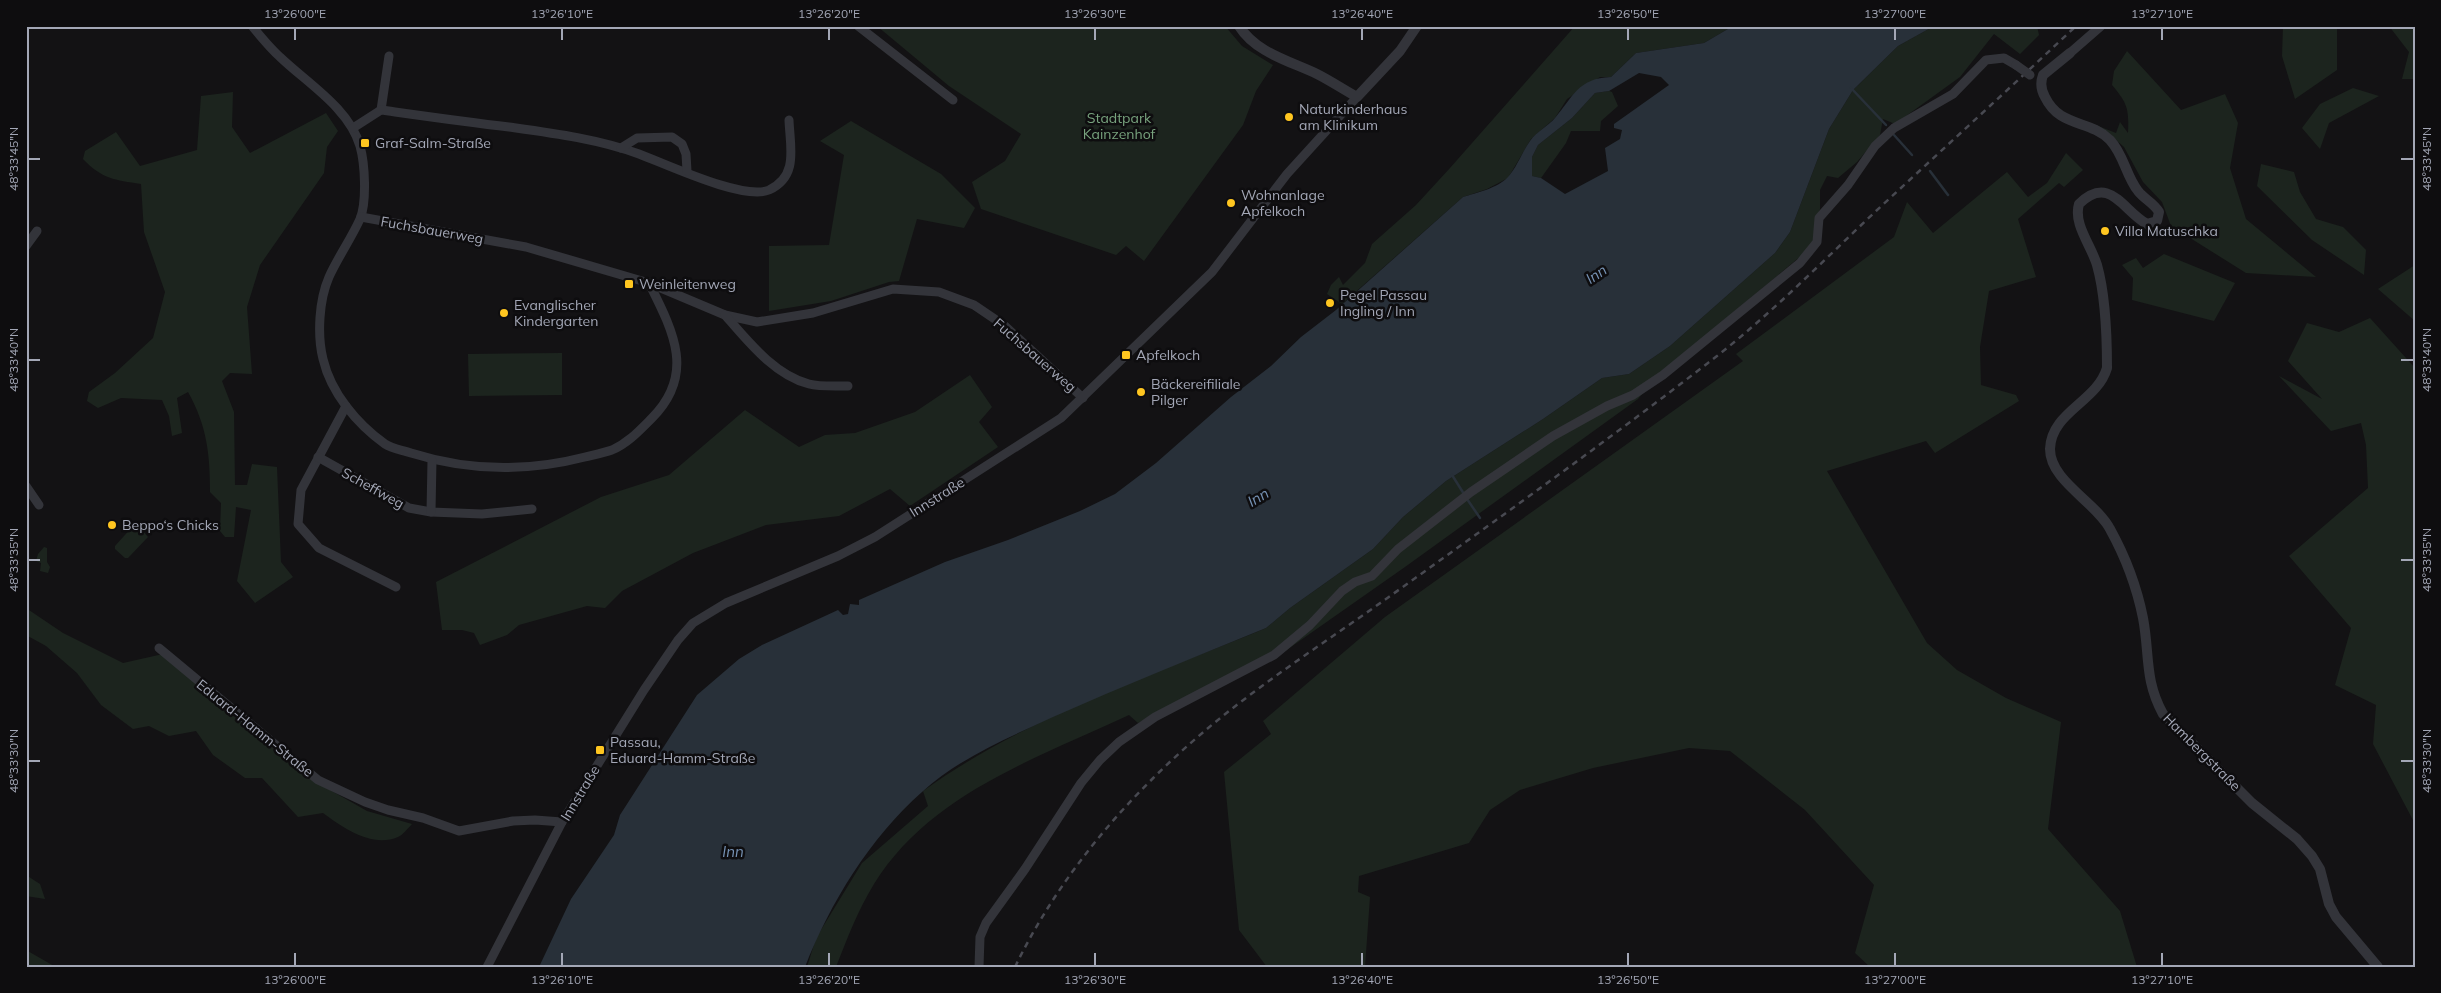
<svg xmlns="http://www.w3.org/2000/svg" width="2441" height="993" font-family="Mulish,sans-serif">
	<rect width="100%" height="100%" fill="#131214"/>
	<!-- green -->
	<g fill="#1c241e">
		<path d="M 877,26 L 1225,26 L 1242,46 L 1273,65 L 1256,91 L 1243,125 L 1144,261 L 1126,246 L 1116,255 L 981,209 L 972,182 L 1005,161 L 1021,134 L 949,86 Z"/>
		<path d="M 1575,26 L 1733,26 L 1704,43 L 1636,53 L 1611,77 L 1600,77 L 1567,99 L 1555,118 L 1531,139 L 1508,178 L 1487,189 L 1463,197 L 1342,304 L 1327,294 L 1331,285 L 1339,277 L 1343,285 L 1365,263 L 1372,244 L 1416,205 L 1450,168 Z"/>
		<path d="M 1934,26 L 2037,26 L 2039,35 L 2020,54 L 1994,34 L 1960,77 L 1895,124 L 1883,119 L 1880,135 L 1857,162 L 1838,178 L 1827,176 L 1820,190 L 1820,209 L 1814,245 L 1655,378 L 1638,399 L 1405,567 L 1271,661 L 1237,674 L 1138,723 L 1129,715 C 1038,758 930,793 874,884 C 858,910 847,939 836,967 L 807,967 L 816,938 L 862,863 L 928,806 L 923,791 C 1026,717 1150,676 1266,628 L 1290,608 L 1373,549 L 1403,517 L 1446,481 L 1543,419 L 1602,378 L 1629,374 L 1670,346 L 1775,253 L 1790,232 L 1829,129 L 1853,90 L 1898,46 Z"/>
		<path d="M 2283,26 L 2337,26 L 2337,70 L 2295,99 L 2282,56 Z"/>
		<path d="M 2389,26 L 2415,26 L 2415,79 L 2402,79 L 2409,52 Z"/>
		<path d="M 2127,51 L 2181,110 L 2225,94 L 2238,123 L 2230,168 L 2246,219 L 2316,277 L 2246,273 L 2171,226 L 2162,202 L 2143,182 L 2124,147 L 2105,130 L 2078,118 L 2116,133 L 2120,122 L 2128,133 C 2129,109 2128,104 2112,85 L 2114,71 Z"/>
		<path d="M 2353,88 L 2379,96 L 2329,123 L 2320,149 L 2302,128 L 2320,104 Z"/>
		<path d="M 1609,91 L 1612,92 L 1618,106 L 1601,121 L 1600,131 L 1571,131 L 1566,143 L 1541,178 L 1532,176 L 1532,157 L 1538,145 L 1572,118 L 1595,93 Z"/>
		<path d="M 233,92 L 232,127 L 250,153 L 326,113 L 338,131 L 327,147 L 324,173 L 260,265 L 247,307 L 252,374 L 230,373 L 222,381 L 234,412 L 235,485 L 247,485 L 252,464 L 277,467 L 281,562 L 293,577 L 255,603 L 237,581 L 251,510 L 236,507 L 234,537 L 225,537 L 220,531 L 221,503 L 210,492 C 210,454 207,426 188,392 L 177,398 L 182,433 L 172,436 L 169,416 L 162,400 L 121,398 L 98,408 L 87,401 L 89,392 L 115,373 L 153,338 L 165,292 L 144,232 L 141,184 C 115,180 102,179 83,159 L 85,151 L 116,132 L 140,166 L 197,150 L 201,96 Z"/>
		<path d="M 851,121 L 941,174 L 975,208 L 964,228 L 917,219 L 899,281 L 889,282 L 831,301 L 769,311 L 769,246 L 829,245 L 844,155 L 820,141 Z"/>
		<path d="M 2066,153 L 2083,170 L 2064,187 L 2059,183 L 2018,219 L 2036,277 L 1989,291 L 1980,347 L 1981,385 L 2016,395 L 2019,401 L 1935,453 L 1926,441 L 1827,471 L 1927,643 L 1957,670 L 2006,698 L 2061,722 L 2048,829 L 2120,911 L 2137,967 L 1870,967 L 1855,953 L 1874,885 L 1805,810 L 1730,751 L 1689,748 L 1593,768 L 1520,790 L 1490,810 L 1469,843 L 1359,876 L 1358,892 L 1370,897 L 1365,967 L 1267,967 L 1239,930 L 1224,772 L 1271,734 L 1263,721 L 1385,617 L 1743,361 L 1736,354 L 1894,237 L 1907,202 L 1933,233 L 2007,172 L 2028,197 L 2047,183 Z"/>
		<path d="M 2261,164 L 2294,172 L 2300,192 L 2316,219 L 2343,227 L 2366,250 L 2364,275 L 2312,240 L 2257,186 Z"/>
		<path d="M 2164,254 L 2235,283 L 2214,321 L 2132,300 L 2133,278 L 2122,265 L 2136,258 L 2143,268 Z"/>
		<path d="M 2415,265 L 2415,321 L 2378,289 Z"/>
		<path d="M 2370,318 L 2415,368 L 2415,824 L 2373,744 L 2376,705 L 2335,685 L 2351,628 L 2289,556 L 2368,488 L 2366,445 L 2361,423 L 2331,431 L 2279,376 L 2322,399 L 2288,361 L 2307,323 L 2339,332 Z"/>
		<path d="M 562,353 L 562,395 L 469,396 L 468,354 Z"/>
		<path d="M 970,375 L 992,407 L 979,422 L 998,447 L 910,506 L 890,489 L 839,516 L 766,525 L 693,553 L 622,591 L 605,608 L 587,606 L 519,625 L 507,635 L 480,645 L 474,633 L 462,630 L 442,630 L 436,582 L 601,497 L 669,475 L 745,410 L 799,447 L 825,435 L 855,433 L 915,412 Z"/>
		<path d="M 137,524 L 148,537 L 128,558 L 125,558 L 115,549 L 115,546 L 134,525 Z"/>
		<path d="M 44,547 L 47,548 L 47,562 L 50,567 L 48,573 L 40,571 L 41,563 L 36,561 L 38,554 Z"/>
		<path d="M 26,608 L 63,633 L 123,663 L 163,654 L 316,782 L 367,811 L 412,824 C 408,828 403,835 398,837 C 372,848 343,828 323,813 L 298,817 L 262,778 L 245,778 L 213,755 L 196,731 L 169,736 L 149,726 L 133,729 L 101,705 L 77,673 L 46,646 L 26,635 Z"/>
		<path d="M 26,875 L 40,884 L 45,899 L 26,896 Z"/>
		<path d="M 26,950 L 54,966 L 57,967 L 26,967 Z"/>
	</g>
	<!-- water -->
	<path fill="#283039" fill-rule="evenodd" d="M 1733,26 L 1934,26 L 1898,46 L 1853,90 L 1829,129 L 1790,232 L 1775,253 L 1670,346 L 1629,374 L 1602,378 L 1543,419 L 1446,481 L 1403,517 L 1373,549 L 1290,608 L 1266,628 C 1195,657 1123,686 1053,717 C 1008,738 959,758 922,792 C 870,838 830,903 805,967 L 539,967 L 571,899 L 614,835 L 620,815 L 697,695 L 739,659 L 762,645 L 838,610 L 843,615 L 848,614 L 850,604 L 859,605 L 859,600 L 945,562 L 1008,540 L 1080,511 L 1115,494 L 1156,463 L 1231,397 L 1271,366 L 1301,337 L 1336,310 L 1463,197 C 1476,193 1498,188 1508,177 C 1517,167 1522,152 1530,141 C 1536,132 1548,126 1555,118 C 1573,97 1578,78 1611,77 L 1636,53 L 1704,43 ZM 1639,73 L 1661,77 L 1669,85 L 1614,124 L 1614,128 L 1622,130 L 1620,139 L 1605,148 L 1608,171 L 1565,194 L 1541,178 L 1532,176 L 1532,157 L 1538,145 L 1572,118 L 1595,93 L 1609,91 Z"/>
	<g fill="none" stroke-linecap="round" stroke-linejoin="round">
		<!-- stream -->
		<g stroke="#283039" stroke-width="2.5">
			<path d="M 1851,88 L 1886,125"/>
			<path d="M 1894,135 L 1912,155"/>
			<path d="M 1930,171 L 1948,195"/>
			<path d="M 1452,475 L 1464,494"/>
			<path d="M 1467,499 L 1480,518"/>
		</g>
		<!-- minor -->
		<g stroke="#33343a" stroke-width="9">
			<path d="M 252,26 C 261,37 270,48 280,57 C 307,83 349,108 360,146 C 365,164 367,202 360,219 C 351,239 338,257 329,277 C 319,300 317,335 323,359 C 331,393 357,424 385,444 C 392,449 403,450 411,453 C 468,471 527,472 585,457 C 593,455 603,453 612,450 C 628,443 639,431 652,418 C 696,374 673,331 649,283"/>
			<path d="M 858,26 L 953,100"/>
			<path d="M 2070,53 L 2101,26"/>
			<path d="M 381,110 L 389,56"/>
			<path d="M 353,128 L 381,110 C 424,116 466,122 509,127 C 552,133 598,139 639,154 C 666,164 744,201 769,190 C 799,176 790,147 789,120"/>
			<path d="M 621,148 L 637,138 L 672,137 L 682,144 L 686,154 L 687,171"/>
			<path d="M 361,217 L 526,247 L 649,283 L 725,315 L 757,322 L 813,313 L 893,289 L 939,292 L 974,305 L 1005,326 L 1083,398"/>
			<path d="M 26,246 L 37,231"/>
			<path d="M 725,315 C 747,340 774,375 809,384 C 820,387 836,386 848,386"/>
			<path d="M 346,406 L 301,490 L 298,524 L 319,548 L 396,587"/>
			<path d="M 318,457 L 409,508 L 431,512 L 482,514 L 532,509"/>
			<path d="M 26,486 L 39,505"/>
			<path d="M 431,512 L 432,460"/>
			<path d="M 159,648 L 318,780 L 365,802 L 388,810 L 423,818 L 459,831 L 513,821 L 535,820 L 562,822"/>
			<path d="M 487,967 L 562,822 L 644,690 L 678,640 L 693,623 L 726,603 L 838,556 L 875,537 L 1061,418 L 1212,272 L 1287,174 L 1357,97"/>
			<path d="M 979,967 L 980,937 L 986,923 L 1025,869 L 1081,783 L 1100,760 L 1119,742 L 1155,717 L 1274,655 L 1310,625 L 1342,591 L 1355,582 L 1372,576 L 1398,549 L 1471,492 L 1553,436 L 1607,406 L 1633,395 L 1663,375 L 1800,263 L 1817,242 L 1819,218 L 1848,185 L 1875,146 L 1894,128 L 1953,94 L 1986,60 L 2004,58 L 2016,65"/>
		</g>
		<!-- tertiary -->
		<g stroke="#33343a" stroke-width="10">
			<path d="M 1239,26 C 1256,53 1290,61 1317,74 C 1331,81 1344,90 1357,97 L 1400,51 L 1417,26"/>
			<path d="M 2070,53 L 2043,75 C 2040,83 2041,90 2045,97 C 2060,128 2089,119 2110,140 C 2124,155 2126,176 2138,191 C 2144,199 2154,203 2159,212 L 2157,221 L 2147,224 C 2123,211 2110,174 2079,204 C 2073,224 2091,245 2097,265 C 2106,297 2107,335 2107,368 C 2097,402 2051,412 2050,449 C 2050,481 2096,502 2110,529 C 2125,556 2137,588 2143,618 C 2150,655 2144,679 2163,714 L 2252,803 L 2297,839 L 2312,856 L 2320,869 L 2329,904 L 2336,917 L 2378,967"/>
		</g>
		<!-- rail -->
		<path stroke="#484951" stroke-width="2.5" stroke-dasharray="6 5" stroke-linecap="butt" d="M 1015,967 C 1061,872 1132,791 1213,724 C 1270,677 1333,637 1393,594 C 1502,516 1611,438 1717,356 C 1773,312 1824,260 1876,211 C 1943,149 2010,88 2076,26"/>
		<!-- minor-bridge -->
		<path stroke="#33343a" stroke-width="9" d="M 2016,65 L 2030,75"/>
	</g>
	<!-- ticks -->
	<path fill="none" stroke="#a3a7b6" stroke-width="2" d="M 295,28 L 295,40M 562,28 L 562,40M 829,28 L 829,40M 1095,28 L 1095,40M 1362,28 L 1362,40M 1628,28 L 1628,40M 1895,28 L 1895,40M 2162,28 L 2162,40M 28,159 L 40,159M 2401,159 L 2414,159M 28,360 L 40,360M 2401,360 L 2414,360M 28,560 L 40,560M 2401,560 L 2414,560M 28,761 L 40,761M 2401,761 L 2414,761M 295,953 L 295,966M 562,953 L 562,966M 829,953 L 829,966M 1095,953 L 1095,966M 1362,953 L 1362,966M 1628,953 L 1628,966M 1895,953 L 1895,966M 2162,953 L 2162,966"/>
	<!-- markers -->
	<g fill="#ffc620" stroke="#0e0d0f" stroke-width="2">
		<circle cx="1289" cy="117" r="5"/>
		<rect x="360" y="138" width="10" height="10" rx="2.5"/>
		<circle cx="1231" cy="203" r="5"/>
		<circle cx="2105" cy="231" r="5"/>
		<rect x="624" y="279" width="10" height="10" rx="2.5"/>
		<circle cx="1330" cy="303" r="5"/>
		<circle cx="504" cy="313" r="5"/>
		<rect x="1121" y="350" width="10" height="10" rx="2.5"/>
		<circle cx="1141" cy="392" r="5"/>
		<circle cx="112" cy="525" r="5"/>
		<rect x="595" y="745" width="10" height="10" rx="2.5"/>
	</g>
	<g text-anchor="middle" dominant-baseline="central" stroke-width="5" stroke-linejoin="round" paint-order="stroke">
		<!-- poi labels -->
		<g font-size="14" fill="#a3a7b6" stroke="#0e0d0f" text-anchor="start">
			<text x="1299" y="109">Naturkinderhaus<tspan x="1299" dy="16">am Klinikum</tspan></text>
			<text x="375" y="143">Graf-Salm-Straße</text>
			<text x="1241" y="195">Wohnanlage<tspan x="1241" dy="16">Apfelkoch</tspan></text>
			<text x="2115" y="231">Villa Matuschka</text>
			<text x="639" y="284">Weinleitenweg</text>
			<text x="1340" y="295">Pegel Passau<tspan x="1340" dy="16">Ingling / Inn</tspan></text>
			<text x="514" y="305">Evanglischer<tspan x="514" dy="16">Kindergarten</tspan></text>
			<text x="1136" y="355">Apfelkoch</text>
			<text x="1151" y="384">Bäckereifiliale<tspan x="1151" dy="16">Pilger</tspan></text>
			<text x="122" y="525">Beppo‘s Chicks</text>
			<text x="610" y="742">Passau,<tspan x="610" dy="16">Eduard-Hamm-Straße</tspan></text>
		</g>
		<!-- park labels -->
		<g font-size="14" fill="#78a37e" stroke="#0e0d0f">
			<text x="1119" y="118">Stadtpark<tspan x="1119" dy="16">Kainzenhof</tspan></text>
		</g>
		<!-- street labels -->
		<g font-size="14" fill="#a3a7b6" stroke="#0e0d0f">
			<text transform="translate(432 230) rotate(10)">Fuchsbauerweg</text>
			<text transform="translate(1035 355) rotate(41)">Fuchsbauerweg</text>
			<text transform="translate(373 488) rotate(29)">Scheffweg</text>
			<text transform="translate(937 497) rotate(-32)">Innstraße</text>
			<text transform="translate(255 728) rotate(39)">Eduard-Hamm-Straße</text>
			<text transform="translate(2202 752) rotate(45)">Hambergstraße</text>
			<text transform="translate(580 793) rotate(-59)">Innstraße</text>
		</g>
		<!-- water labels -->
		<g font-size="15" font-style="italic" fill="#7692b4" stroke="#0e0d0f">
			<text transform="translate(1596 274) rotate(-34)">Inn</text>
			<text transform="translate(1258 497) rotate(-30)">Inn</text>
			<text x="733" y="851">Inn</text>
		</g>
	</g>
	<!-- border -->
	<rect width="2441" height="993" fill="none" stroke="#0e0d0f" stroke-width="55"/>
	<rect x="28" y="28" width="2386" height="938" fill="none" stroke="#a3a7b6" stroke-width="2"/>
	<g font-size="12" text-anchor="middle" fill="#a3a7b6">
		<text x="295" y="18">13°26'00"E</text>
		<text x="562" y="18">13°26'10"E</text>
		<text x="829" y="18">13°26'20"E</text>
		<text x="1095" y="18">13°26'30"E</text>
		<text x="1362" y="18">13°26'40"E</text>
		<text x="1628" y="18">13°26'50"E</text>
		<text x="1895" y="18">13°27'00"E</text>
		<text x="2162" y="18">13°27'10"E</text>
		<text transform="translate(14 159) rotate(-90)" y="4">48°33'45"N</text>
		<text transform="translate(2427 159) rotate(-90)" y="4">48°33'45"N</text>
		<text transform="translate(14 360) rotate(-90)" y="4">48°33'40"N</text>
		<text transform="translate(2427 360) rotate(-90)" y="4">48°33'40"N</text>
		<text transform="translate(14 560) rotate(-90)" y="4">48°33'35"N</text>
		<text transform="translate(2427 560) rotate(-90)" y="4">48°33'35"N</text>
		<text transform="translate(14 761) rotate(-90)" y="4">48°33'30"N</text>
		<text transform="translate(2427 761) rotate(-90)" y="4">48°33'30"N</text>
		<text x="295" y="984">13°26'00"E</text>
		<text x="562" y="984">13°26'10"E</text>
		<text x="829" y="984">13°26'20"E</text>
		<text x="1095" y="984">13°26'30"E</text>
		<text x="1362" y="984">13°26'40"E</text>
		<text x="1628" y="984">13°26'50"E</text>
		<text x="1895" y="984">13°27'00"E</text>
		<text x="2162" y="984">13°27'10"E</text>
	</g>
</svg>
